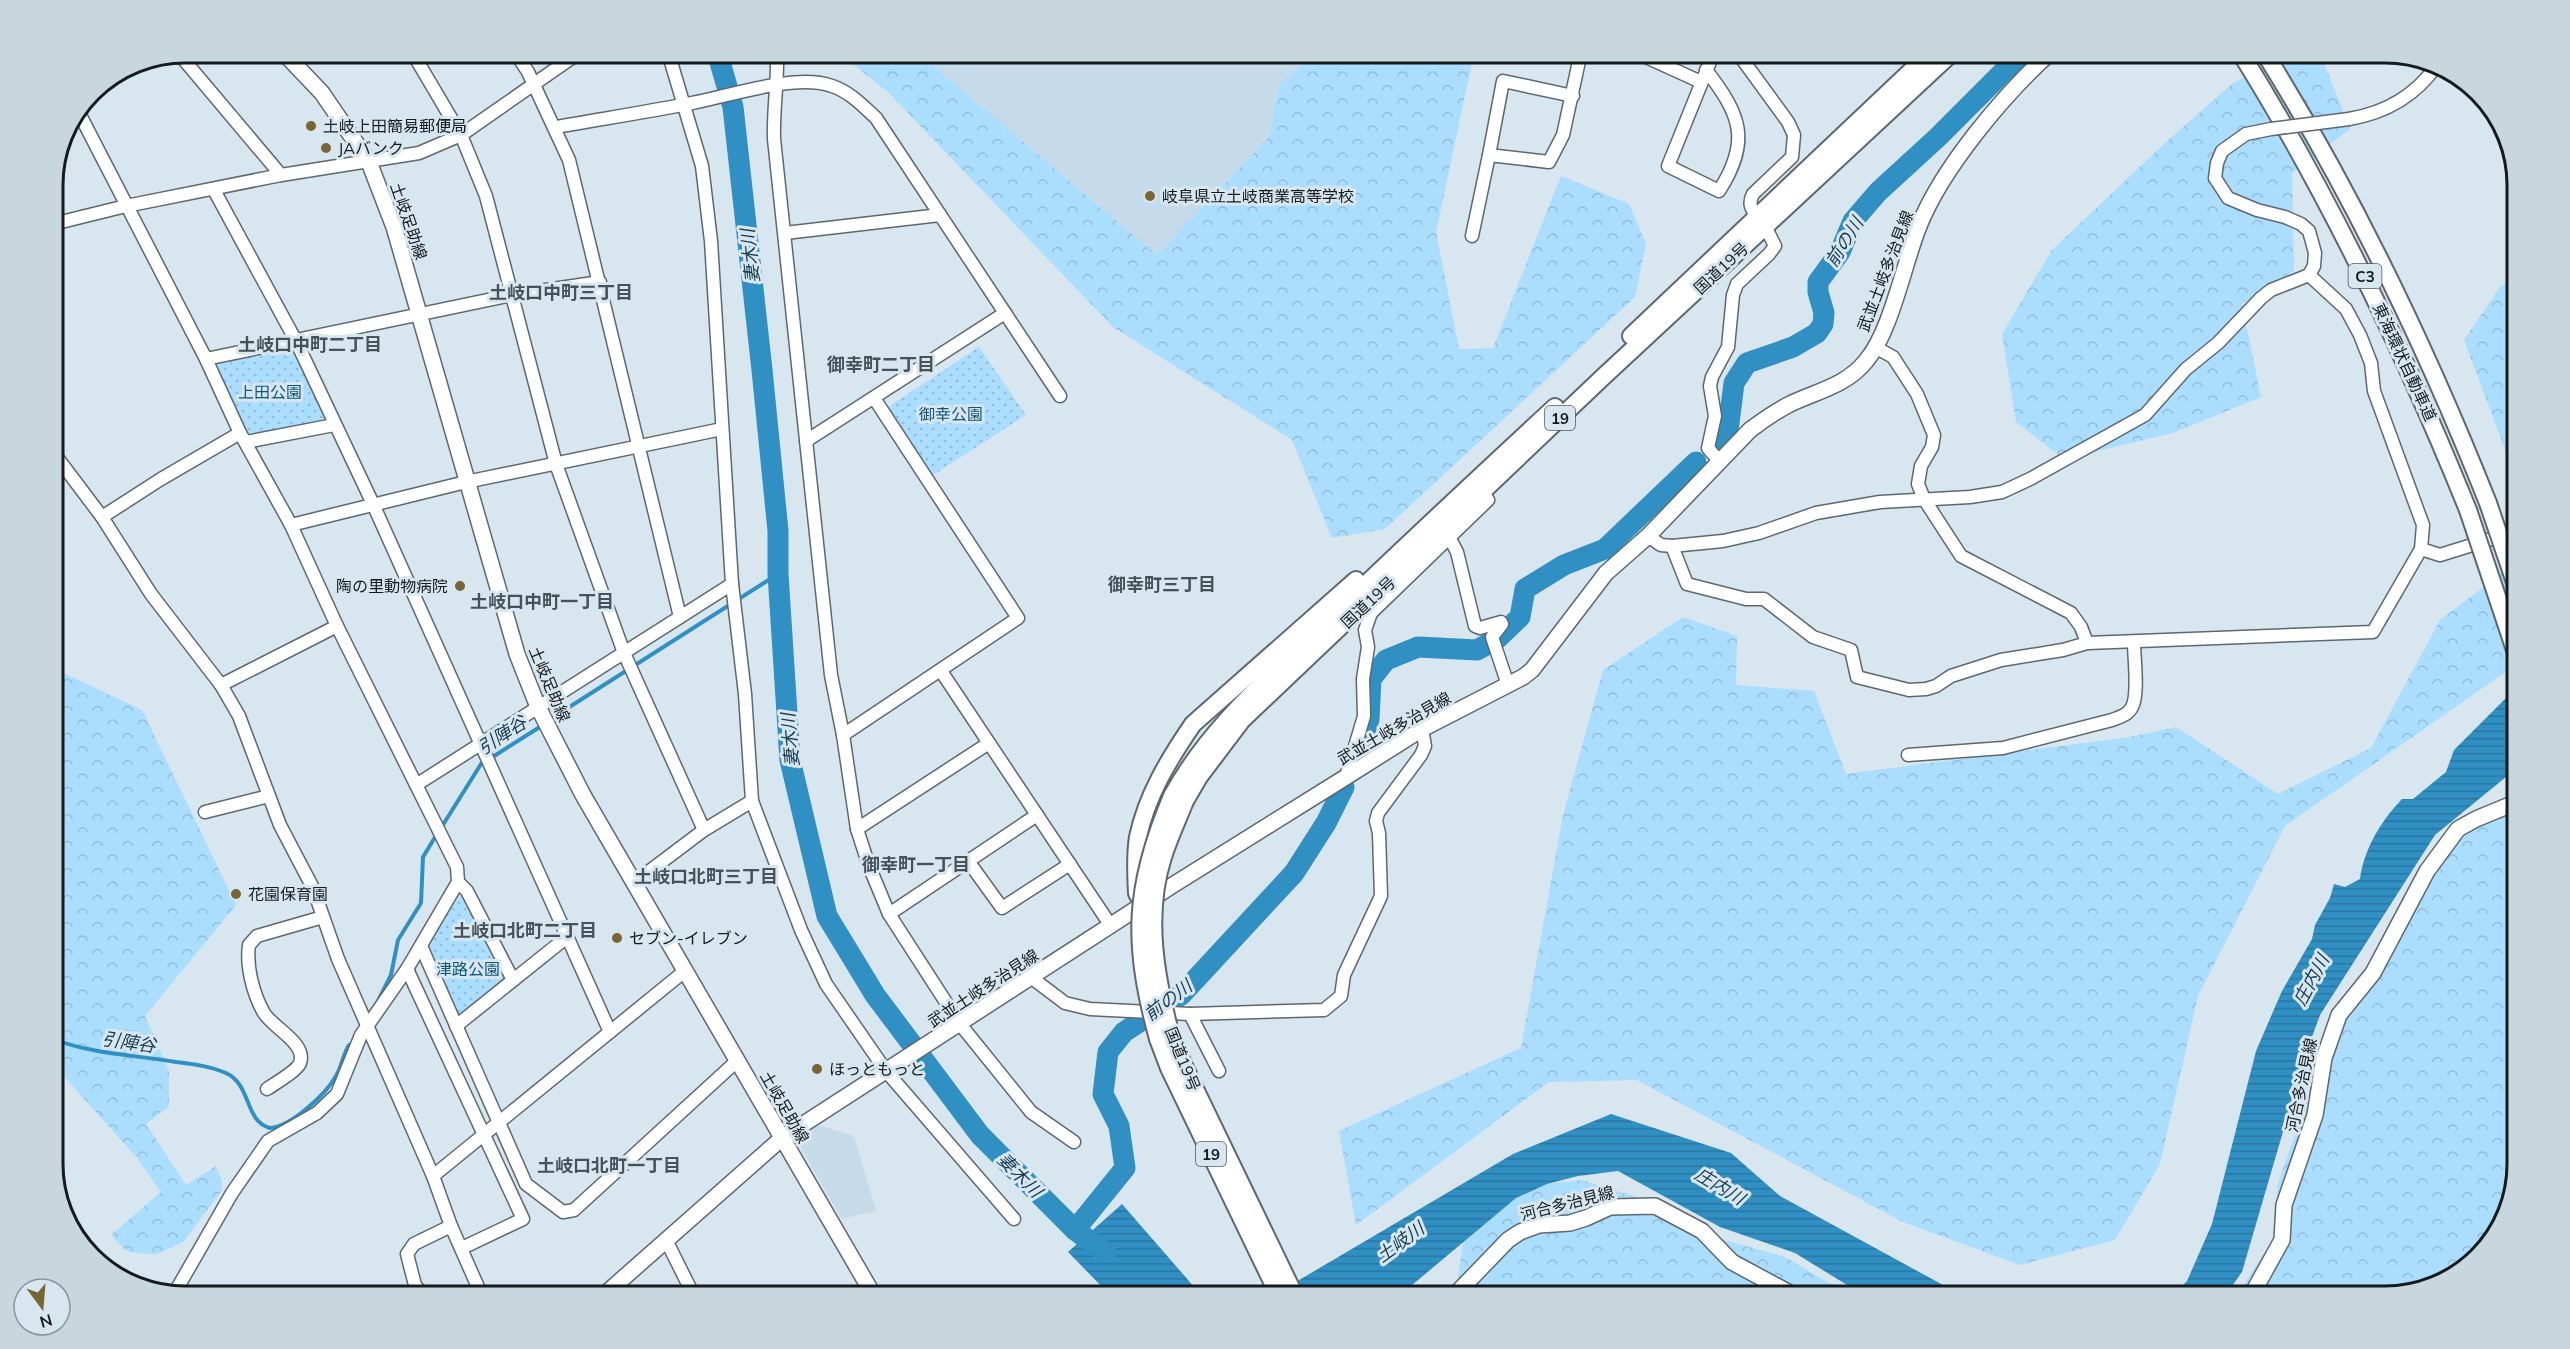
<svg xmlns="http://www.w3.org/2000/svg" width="2570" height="1349" font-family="Mulish,'Noto Sans JP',sans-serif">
	<defs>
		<pattern id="forest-crowns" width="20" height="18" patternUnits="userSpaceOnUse" patternTransform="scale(1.5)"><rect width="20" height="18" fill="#aaddfe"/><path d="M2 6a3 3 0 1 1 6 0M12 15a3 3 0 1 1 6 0" fill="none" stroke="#91bdd9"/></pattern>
		<pattern id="park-dots" width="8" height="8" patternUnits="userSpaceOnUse" patternTransform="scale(1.5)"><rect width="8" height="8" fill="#aaddfe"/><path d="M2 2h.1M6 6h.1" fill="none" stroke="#91bdd9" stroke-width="1.8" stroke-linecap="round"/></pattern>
		<pattern id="water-rules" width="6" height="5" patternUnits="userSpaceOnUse" patternTransform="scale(1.5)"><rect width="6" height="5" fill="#3190c3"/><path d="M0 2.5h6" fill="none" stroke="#28759e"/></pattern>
	</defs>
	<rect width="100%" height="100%" fill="#d8e6ef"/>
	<!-- built -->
	<g fill="#c6dbe9">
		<path d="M 923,53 L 1314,53 L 1280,86 L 1269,137 L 1157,255 L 940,72 Z"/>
		<path d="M 814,1124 L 854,1136 L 876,1211 L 842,1219 L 802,1150 L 803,1131 Z"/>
	</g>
	<!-- forest -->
	<g fill="url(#forest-crowns)">
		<path d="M 839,53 L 923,53 L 940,72 L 1157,255 L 1269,137 L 1279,86 L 1314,53 L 1474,53 L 1436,232 L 1459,349 L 1493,348 L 1561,176 L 1629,204 L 1646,244 L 1635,297 L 1385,529 L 1332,538 L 1292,440 L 1113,327 L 888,92 Z"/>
		<path d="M 2294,53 L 2320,53 L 2350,129 L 2292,173 L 2294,271 L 2242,304 L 2261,397 L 2173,433 L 2064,459 L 2016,422 L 2002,334 L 2052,250 L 2165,143 L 2233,83 Z"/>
		<path d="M 2517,275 L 2517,514 L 2504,447 L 2464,340 L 2500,287 Z"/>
		<path d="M 2517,562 L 2517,664 L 2285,826 L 2198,996 L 2160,1164 L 2115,1240 L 2020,1265 L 1903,1222 L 1637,1080 L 1549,1082 L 1356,1225 L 1339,1131 L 1521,1048 L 1563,815 L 1603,670 L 1683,617 L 1737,636 L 1736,685 L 1814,691 L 1846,774 L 2130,737 L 2176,727 L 2278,794 L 2371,748 L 2440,620 Z"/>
		<path d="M 53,668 L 142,710 L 236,905 L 145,1016 L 169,1071 L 169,1106 L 146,1124 L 186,1185 L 216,1166 L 222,1181 L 222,1190 L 184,1241 L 171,1248 L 155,1254 L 141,1254 L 125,1250 L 111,1235 L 161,1192 L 137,1158 L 53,1064 Z"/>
		<path d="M 2517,801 L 2517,1164 L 2504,1223 L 2458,1274 L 2385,1296 L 2236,1296 L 2277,1234 L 2277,1186 L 2338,1012 L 2436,856 Z"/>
		<path d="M 1582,1180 L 1649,1201 L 1673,1226 L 1785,1257 L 1851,1296 L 1441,1296 L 1456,1290 L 1467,1217 L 1547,1184 Z"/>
	</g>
	<!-- park -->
	<g fill="url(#park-dots)">
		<path d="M 288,346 L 291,348 L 327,420 L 324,424 L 248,436 L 211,363 Z"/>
		<path d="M 979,347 L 1026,415 L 933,475 L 888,407 Z"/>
		<path d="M 461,894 L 465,895 L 506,976 L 505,980 L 460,1016 L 455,1014 L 427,949 L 428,942 Z"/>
	</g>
	<!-- water -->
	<g fill="url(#water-rules)">
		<path d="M 2517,687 L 2517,768 L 2435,835 L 2320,1015 L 2312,1037 L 2303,1053 L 2296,1087 L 2242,1272 L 2225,1296 L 2172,1296 L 2187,1281 L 2212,1224 L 2256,1051 L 2282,991 L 2312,939 L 2315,925 L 2330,898 L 2334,884 L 2345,887 L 2360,879 C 2364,849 2381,821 2402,799 L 2413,799 L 2446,772 L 2454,750 Z"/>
		<path d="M 1611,1114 L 1731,1153 L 1780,1196 L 1954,1291 L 1980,1296 L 1865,1296 L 1795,1253 L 1720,1227 L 1618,1171 L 1578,1176 L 1547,1184 L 1516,1198 L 1399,1296 L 1272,1296 L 1513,1154 Z"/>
		<path d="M 1122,1204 L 1202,1296 L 1111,1296 L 1068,1252 Z"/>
	</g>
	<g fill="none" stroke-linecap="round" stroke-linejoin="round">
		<!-- stream -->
		<g stroke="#3190c3" stroke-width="4">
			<path d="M 549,720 L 778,574"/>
			<path d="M 491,758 L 543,725"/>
			<path d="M 441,828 L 481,764 L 485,762"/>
			<path d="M 377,1003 L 391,975 L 398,940 L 421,903 L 423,857 L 437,834"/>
			<path d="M 53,1039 C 92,1054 134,1055 176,1062 C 192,1064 210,1066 226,1073 C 252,1085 244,1121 270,1128 C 291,1127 326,1094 336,1076 C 342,1066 343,1054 349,1045"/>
		</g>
		<!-- river -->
		<g stroke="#3190c3" stroke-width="21">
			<path d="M 717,52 L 733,107 L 762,370 L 778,531 L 778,574 L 790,760 L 827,916 L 875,995 L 980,1135 L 1075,1230 L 1106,1253"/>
			<path d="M 1720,439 L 1728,431 L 1734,383 L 1747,363 L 1793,347 L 1817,333 L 1823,324 L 1824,313 L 1818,292 L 1818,282 L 1840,252 L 1853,221 L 1878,192 L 1938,137 L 2023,52"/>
			<path d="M 1360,749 L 1369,719 L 1371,679 L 1386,660 L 1418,647 L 1477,650 L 1497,639 L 1520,617 L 1525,589 L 1564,565 L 1605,549 L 1696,462"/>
			<path d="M 1075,1230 L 1125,1168 L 1119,1126 L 1103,1094 L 1108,1052 L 1124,1032 L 1181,995 L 1294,873 L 1326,823 L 1344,787"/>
		</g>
		<!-- minor casing -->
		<g stroke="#5c6870" stroke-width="15">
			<g id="minor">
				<path d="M 412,52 L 461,135 L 486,196 L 556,464 L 624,653 L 704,830"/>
				<path d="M 515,52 L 528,72 L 569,160 L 680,617"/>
				<path d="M 668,52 L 702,166 L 711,241 L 732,584 L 745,694 L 752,801 L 801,930 L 826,984 L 886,1071 L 1014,1219"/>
				<path d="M 777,52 C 778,82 773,110 774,139 L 831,675 L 843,735 L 857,829 L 869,866 L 889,914 L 960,1024 L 1031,1112 L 1074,1142"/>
				<path d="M 1635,52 L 1701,82"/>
				<path d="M 1737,52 L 1788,122 L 1794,135 L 1792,157 L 1753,194 C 1748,203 1751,209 1757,216"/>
				<path d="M 179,54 L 281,175"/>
				<path d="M 1706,70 C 1741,115 1751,141 1719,191 L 1668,166 L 1714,52"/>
				<path d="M 78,111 L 206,359 L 240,433 L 291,525 L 337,626 L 457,867 L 458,882 L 407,969 L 361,1035 L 337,1094 L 317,1113 L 268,1141 L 232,1193 L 174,1294"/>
				<path d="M 2349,119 C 2385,113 2416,95 2437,65"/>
				<path d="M 556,127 C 601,119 647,112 692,103 C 730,96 795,73 832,86 C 850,92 862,105 876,118 L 1005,313 L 806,441"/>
				<path d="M 1489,155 L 1503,81 L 1573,96"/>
				<path d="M 214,190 L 296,341 L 373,504 L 610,1032"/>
				<path d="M 53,224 L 126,206 L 281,175 L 419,153 L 461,135 L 580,52"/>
				<path d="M 785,233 L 940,215"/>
				<path d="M 1472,236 L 1489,155 L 1549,162 L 1563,135 L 1581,52"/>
				<path d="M 1005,313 L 1060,396"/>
				<path d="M 1875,347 L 1893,357 L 1917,394 L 1934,435 L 1932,447 L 1921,466 L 1918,484 L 1924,499 L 1961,556 L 2071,613 L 2081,627 L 2087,643"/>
				<path d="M 206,359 L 512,295 L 600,282"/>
				<path d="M 246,442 L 334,425"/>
				<path d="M 53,452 L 102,517 L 151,594 L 221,685 L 239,716 L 280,825 L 313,888 L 338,959 L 433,1176 L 451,1226 L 482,1296"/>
				<path d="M 1720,462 L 1708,448 L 1715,416 L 1710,386 L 1712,377 L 1728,347 L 1733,295 L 1737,284 L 1769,254 L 1775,246 L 1766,228"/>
				<path d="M 102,517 L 161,479 L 240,433"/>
				<path d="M 291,525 L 466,482 L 722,429"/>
				<path d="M 1648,536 L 1661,545 L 1672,546 L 1723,541 L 1759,533 L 1816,513 L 1880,502 L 1970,497 L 2002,492 L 2030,479 L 2145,415 L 2186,369 L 2218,343 L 2261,298 L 2271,290 L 2309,275 L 2314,266 L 2315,253 L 2309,231 L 2301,224 L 2285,217 L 2257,210 L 2228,198 L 2215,178 L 2217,163 L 2222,151 L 2246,134 L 2271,129"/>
				<path d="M 1450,539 L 1457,552 L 1475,626 L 1480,628 L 1501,622 L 1502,624 L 1492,637 L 1508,685"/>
				<path d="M 1672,546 L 1687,584 L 1746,599 L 1764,599 L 1813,637 L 1851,650 L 1857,677 L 1909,690 L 1926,689 L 1936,686 L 1951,676 L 2001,660 L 2063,650 L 2087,643 L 2373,632 L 2421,549 L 2423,525 L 2374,391 L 2371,363 L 2360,335 L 2346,309 L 2309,275"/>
				<path d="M 2421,549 L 2440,555 L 2517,531"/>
				<path d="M 941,671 L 1111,926"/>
				<path d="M 221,685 L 337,626"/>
				<path d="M 843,735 L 1018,618 L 874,398"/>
				<path d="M 1908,755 L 2003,748 L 2112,720 C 2120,717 2128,715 2132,707 C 2139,695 2134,658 2134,643"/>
				<path d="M 1346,777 L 1364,716 L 1363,679 L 1368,647 L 1365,630 L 1371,613 L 1488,500 L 1483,492"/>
				<path d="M 416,785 L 732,584"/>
				<path d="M 205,812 L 269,796"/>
				<path d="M 857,829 L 989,743"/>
				<path d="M 968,861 L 1002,908 L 1070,864"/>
				<path d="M 458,882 L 467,891 L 513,980"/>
				<path d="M 635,882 L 704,830 L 752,801"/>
				<path d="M 889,914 L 1037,815"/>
				<path d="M 421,946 L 526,1184 L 563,1212 L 574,1210 L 738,1060"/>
				<path d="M 407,969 L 523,1219 L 462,1248"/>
				<path d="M 1032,978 L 1065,1003 L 1090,1009 L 1190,1014 L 1324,1010 L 1341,996 L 1344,975 L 1381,896 L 1379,833 L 1376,821 L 1378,813 L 1421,755 L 1425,746 L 1422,729"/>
				<path d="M 1190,1014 L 1219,1071"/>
				<path d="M 456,1026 L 567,937"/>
				<path d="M 267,1089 C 274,1084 297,1071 300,1063 C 307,1043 273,1028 264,1013 C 253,994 246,966 249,945 L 257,936 L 323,917"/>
				<path d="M 433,1176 L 686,970"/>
				<path d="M 666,1240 L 694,1296"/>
				<path d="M 424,1296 L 415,1285 L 407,1254 L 414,1244 L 451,1226"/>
			</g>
		</g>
		<!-- major casing -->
		<g stroke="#5c6870" stroke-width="18">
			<g id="major">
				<path d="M 283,52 L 322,93 L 369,162 L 394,227 L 517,654 L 538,707 L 583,795 L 874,1296"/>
				<path d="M 603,1296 L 782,1138 L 1173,885 L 1346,777 L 1422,729 L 1523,677 L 1532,670 L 1606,573 L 1648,536 L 1750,430 C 1763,420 1776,411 1792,403 C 1818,391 1847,385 1866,361 C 1891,332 1904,263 1919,226 C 1942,168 2005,93 2051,52"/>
				<path d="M 1454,1296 L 1508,1240 L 1520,1232 L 1539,1225 L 1570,1223 L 1586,1218 L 1610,1207 L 1655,1206 L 1702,1231 L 1732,1262 L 1795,1296"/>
				<path d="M 2251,1296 L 2282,1240 L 2284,1205 L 2315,1115 L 2324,1058 L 2339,1015 L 2373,973 L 2427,871 L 2458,829 L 2476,819 L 2517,802"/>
			</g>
		</g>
		<!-- highway casing -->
		<g stroke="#5c6870" stroke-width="20">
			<g id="highway">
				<path d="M 2240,52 C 2331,198 2404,352 2468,510"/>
				<path d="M 2264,52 C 2354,196 2426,347 2488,503"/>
				<path d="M 1631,336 L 1931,52"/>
				<path d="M 1172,796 C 1208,730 1265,681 1319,629 C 1397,554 1476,480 1555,407"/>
				<path d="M 1185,801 L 1199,777 L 1242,720 L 1603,377 L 1953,52"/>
				<path d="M 1141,901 L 1137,893 C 1136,875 1135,855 1138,837 C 1147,795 1169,759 1193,724 L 1356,580"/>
				<path d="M 1171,1036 L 1184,1066 L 1295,1296"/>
				<path d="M 1158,1039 L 1169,1068 L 1279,1296"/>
			</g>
		</g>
		<!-- minor -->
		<use href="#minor" stroke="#fff" stroke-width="12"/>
		<!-- major -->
		<use href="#major" stroke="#fff" stroke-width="15"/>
		<!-- highway -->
		<use href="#highway" stroke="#fff" stroke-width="16"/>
		<!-- minor-bridge casing -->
		<g stroke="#5c6870" stroke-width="15" stroke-linecap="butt">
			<path id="minor-bridge" d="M 2271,129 L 2349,119"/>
		</g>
		<!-- highway-bridge casing -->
		<g stroke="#5c6870" stroke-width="20" stroke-linecap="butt">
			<g id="highway-bridge">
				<path d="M 2488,503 L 2517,588"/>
				<path d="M 2468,510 L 2517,656"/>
				<path d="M 1171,1036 C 1156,978 1144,916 1163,857 C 1169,838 1178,819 1185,801"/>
				<path d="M 1158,1039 C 1132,943 1133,888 1172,796"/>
			</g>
		</g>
		<!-- minor-bridge -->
		<use href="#minor-bridge" stroke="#fff" stroke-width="12"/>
		<!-- highway-bridge -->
		<use href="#highway-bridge" stroke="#fff" stroke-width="16"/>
	</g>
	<!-- markers -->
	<g fill="#796433" stroke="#d8e6ef" stroke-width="2">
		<circle cx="311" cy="126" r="6"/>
		<circle cx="326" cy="148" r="6"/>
		<circle cx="1150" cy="196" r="6"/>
		<circle cx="460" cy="586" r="6"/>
		<circle cx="236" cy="894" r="6"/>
		<circle cx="617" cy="938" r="6"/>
		<circle cx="817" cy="1069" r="6"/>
	</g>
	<g text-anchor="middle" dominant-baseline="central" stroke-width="6" stroke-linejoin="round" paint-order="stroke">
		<!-- shield labels -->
		<g fill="#d8e6ef" stroke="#50575d" stroke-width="1.5">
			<rect x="2348.5" y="264" width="33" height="24" rx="4.5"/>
			<rect x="1545" y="406" width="30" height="24" rx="4.5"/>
			<rect x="1196" y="1142" width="30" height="24" rx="4.5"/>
		</g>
		<g font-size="15" font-weight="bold" fill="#151a1e">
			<text x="2365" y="276">C3</text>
			<text x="1560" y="418">19</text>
			<text x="1211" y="1154">19</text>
		</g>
		<!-- poi labels -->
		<g font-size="16" fill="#151a1e" stroke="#d8e6ef" text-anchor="start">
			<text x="323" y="126">土岐上田簡易郵便局</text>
			<text x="338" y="148">JAバンク</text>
			<text x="1162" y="196">岐阜県立土岐商業高等学校</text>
			<text x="448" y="586" text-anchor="end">陶の里動物病院</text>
			<text x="248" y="894">花園保育園</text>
			<text x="629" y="938">セブン-イレブン</text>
			<text x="829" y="1069">ほっともっと</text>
		</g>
		<!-- street labels -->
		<g font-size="16" fill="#151a1e" stroke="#d8e6ef">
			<text transform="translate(409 221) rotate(71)">土岐足助線</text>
			<text transform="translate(1721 268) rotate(-43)">国道19号</text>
			<text transform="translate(1885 271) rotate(-69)">武並土岐多治見線</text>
			<text transform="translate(2405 362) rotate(65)">東海環状自動車道</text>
			<text transform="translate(1368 602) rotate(-43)">国道19号</text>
			<text transform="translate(550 684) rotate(67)">土岐足助線</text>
			<text transform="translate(1394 728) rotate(-30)">武並土岐多治見線</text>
			<text transform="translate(983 988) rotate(-33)">武並土岐多治見線</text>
			<text transform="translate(1183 1059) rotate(68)">国道19号</text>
			<text transform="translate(2301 1085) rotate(-78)">河合多治見線</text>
			<text transform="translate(785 1107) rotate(60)">土岐足助線</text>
			<text transform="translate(1567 1203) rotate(-14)">河合多治見線</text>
		</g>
		<!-- park labels -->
		<g font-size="16" fill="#0d5679" stroke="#d8e6ef">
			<text x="270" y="392">上田公園</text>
			<text x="951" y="414">御幸公園</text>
			<text x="468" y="969">津路公園</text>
		</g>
		<!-- water labels -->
		<g font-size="18" font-style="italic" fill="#143b51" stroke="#d8e6ef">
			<text transform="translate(1844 242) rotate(-58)">前の川</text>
			<text transform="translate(750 256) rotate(-96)">妻木川</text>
			<text transform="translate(502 735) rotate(-33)">引陣谷</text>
			<text transform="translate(790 740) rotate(-95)">妻木川</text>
			<text transform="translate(2311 980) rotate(-62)">庄内川</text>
			<text transform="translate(1168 1000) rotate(-37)">前の川</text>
			<text transform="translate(129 1042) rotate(8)">引陣谷</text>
			<text transform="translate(1020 1175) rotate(45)">妻木川</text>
			<text transform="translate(1720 1186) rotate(31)">庄内川</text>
			<text transform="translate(1400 1242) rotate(-36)">土岐川</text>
		</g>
		<!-- neighbourhood labels -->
		<g font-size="18" font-weight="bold" fill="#46525a" stroke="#d8e6ef">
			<text x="561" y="292">土岐口中町三丁目</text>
			<text x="310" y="344">土岐口中町二丁目</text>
			<text x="881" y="364">御幸町二丁目</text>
			<text x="1162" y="584">御幸町三丁目</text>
			<text x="542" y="601">土岐口中町一丁目</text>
			<text x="916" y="864">御幸町一丁目</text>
			<text x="706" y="876">土岐口北町三丁目</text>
			<text x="525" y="930">土岐口北町二丁目</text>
			<text x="609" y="1165">土岐口北町一丁目</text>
		</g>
	</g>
	<!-- crop -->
	<path d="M0 0H2570V1349H0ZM185 63H2385A122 122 0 0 1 2507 185V1164A122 122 0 0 1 2385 1286H185A122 122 0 0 1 63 1164V185A122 122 0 0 1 185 63Z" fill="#c8d6de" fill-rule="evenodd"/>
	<path fill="none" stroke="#151a1e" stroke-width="3" d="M185 63H2385A122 122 0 0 1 2507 185V1164A122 122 0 0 1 2385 1286H185A122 122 0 0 1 63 1164V185A122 122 0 0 1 185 63Z"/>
	<!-- north arrow -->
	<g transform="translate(42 1307) rotate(164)"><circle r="28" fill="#d8e6ef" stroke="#8a949b" stroke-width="1.5"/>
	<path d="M0-4.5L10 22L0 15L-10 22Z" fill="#796433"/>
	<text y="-9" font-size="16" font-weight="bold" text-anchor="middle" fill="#151a1e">N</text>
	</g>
</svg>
